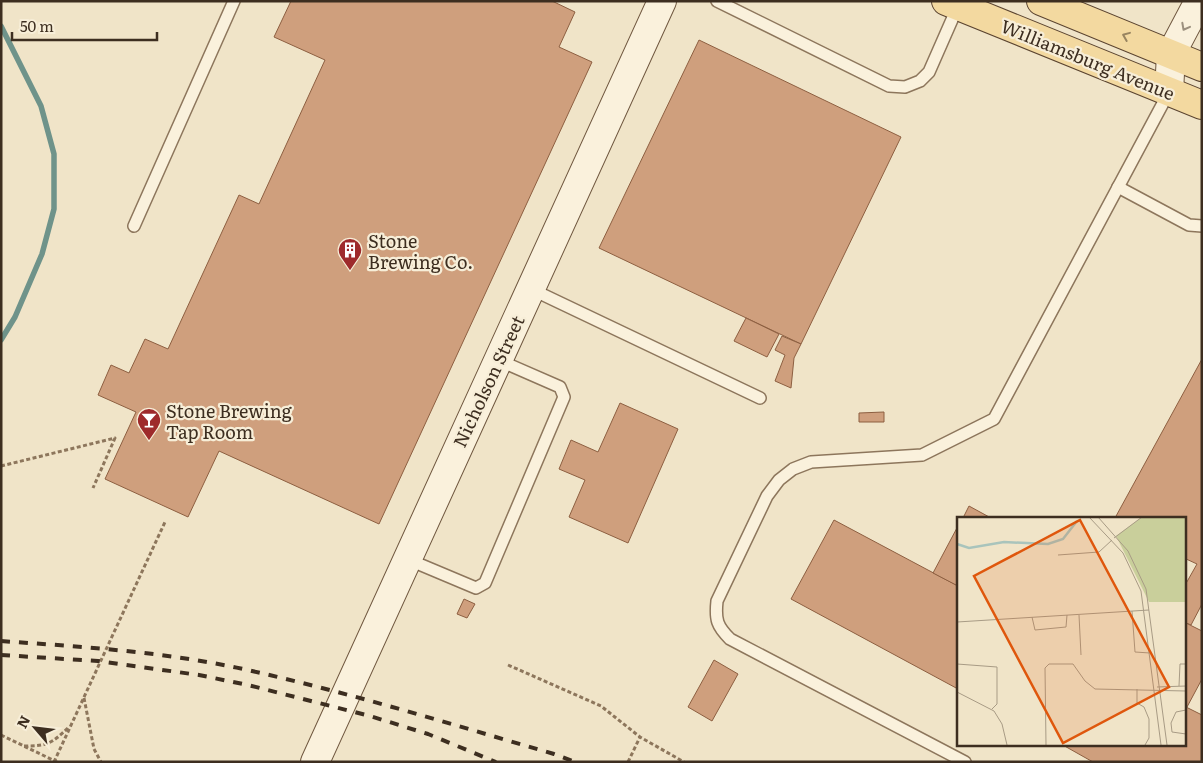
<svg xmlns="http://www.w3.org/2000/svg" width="1203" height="763" font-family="Literata,serif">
	<rect width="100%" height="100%" fill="#f0e4c8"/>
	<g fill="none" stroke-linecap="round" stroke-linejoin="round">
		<!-- stream -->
		<path stroke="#6f938a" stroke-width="5.5" d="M 1,26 L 41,106 L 54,154 L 54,209 L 42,254 L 15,317 L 1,340"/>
	</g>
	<!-- building -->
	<g fill="#cf9f7d" stroke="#8d5f41">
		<path d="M 291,1 L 552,1 L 575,12 L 559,47 L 592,62 L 379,524 L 219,451 L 188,517 L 105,479 L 136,412 L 98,395 L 111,365 L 129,373 L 145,339 L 168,349 L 239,195 L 259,204 L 325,60 L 274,37 Z"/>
		<path d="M 699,40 L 901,137 L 801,344 L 599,248 Z"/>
		<path d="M 746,318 L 779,334 L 767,357 L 734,341 Z"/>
		<path d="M 782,336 L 801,344 L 794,358 L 791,388 L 775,381 L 785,355 L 775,350 Z"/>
		<path d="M 1202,359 L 1202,604 L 1191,625 L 1184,622 L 1184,587 L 1197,564 L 1184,558 L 1184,518 L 1115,518 Z"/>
		<path d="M 620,403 L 678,429 L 628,543 L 569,517 L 585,480 L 559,469 L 571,440 L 598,452 Z"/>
		<path d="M 884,412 L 884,422 L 859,422 L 859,413 Z"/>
		<path d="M 969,506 L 991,518 L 963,518 Z"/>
		<path d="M 834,520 L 958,586 L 958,689 L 791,599 Z"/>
		<path d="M 958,526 L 958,586 L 933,573 Z"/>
		<path d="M 464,599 L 475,604 L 467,618 L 457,614 Z"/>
		<path d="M 1184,622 L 1202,631 L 1202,679 L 1187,707 L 1184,706 Z"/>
		<path d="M 714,660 L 738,674 L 712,721 L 688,707 Z"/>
		<path d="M 1184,706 L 1202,715 L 1202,762 L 1093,762 L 1061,744 L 1184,744 Z"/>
	</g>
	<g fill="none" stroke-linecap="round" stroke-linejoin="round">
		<!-- lane casing -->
		<g stroke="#8d765c" stroke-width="14">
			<g id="lane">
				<path d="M 717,1 L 889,86 L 905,87 L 920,81 L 929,72 L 958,6"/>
				<path d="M 1118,187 L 1189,225 L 1202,226"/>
				<path d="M 134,226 L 234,1"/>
				<path d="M 531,289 L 760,398"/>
				<path d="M 407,559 L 476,588 L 485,583 L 564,397 L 560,387 L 498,360"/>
				<path d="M 965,762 L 730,639 C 717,626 715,620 717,601 L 767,496 L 779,480 L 793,469 L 811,462 L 922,455 L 994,419 L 1169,92"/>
			</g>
		</g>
		<!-- secondary casing -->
		<g stroke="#6f573f" stroke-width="30">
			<g id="secondary">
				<path d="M 1169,92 L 1171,54 L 1199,1"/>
				<path d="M 315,762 L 662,1"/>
			</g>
		</g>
		<!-- primary casing -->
		<g stroke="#5b4430" stroke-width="30">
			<g id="primary">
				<path d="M 946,1 L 1202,105"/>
				<path d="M 1041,1 L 1202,67"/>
			</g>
		</g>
		<!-- path -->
		<g stroke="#8d765c" stroke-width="3" stroke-dasharray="4 2.5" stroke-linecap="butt">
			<path d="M 1,466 L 115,438 L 93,488"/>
			<path d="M 508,665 L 601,706 L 640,737 L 684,762"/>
			<path d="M 84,698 L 94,749 L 101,762"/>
			<path d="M 1,735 L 57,762"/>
			<path d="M 24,746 C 48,746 51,744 69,727"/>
			<path d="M 54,762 L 165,522"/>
			<path d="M 628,762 L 640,737"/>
		</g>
		<!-- lane -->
		<use href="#lane" stroke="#faf1dc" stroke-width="11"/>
		<!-- secondary -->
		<use href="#secondary" stroke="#faf1dc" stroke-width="28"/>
		<!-- primary -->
		<use href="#primary" stroke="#f3d9a0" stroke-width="28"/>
		<!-- rail -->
		<g stroke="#3d2e20" stroke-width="4" stroke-dasharray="9 9" stroke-linecap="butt">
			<path d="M 1,641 C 85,647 170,652 252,671 C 354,694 454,725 554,754 L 575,762"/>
			<path d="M 1,655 L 98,661 L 199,675 L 248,685 L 370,716 L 428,734 L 496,762"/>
		</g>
	</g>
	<!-- one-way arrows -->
	<defs><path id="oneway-chevron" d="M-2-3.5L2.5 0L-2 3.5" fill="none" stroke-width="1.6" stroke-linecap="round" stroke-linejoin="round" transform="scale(1.25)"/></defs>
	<use stroke="#9c907e" href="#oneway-chevron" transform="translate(1185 27) rotate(118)"/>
	<use stroke="#988460" href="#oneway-chevron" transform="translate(1126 36) rotate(-158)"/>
	<!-- icons -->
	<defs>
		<g id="building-pin" transform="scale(1.25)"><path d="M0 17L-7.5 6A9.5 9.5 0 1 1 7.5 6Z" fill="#9e2a2b" stroke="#f7eed8"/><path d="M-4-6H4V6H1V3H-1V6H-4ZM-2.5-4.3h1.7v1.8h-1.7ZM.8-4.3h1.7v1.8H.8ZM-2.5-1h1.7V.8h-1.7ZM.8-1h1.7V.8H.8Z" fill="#fff"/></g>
		<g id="bar-pin" transform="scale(1.25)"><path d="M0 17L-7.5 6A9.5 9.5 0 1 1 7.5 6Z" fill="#9e2a2b" stroke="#f7eed8"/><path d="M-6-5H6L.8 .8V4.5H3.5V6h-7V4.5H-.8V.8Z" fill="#fff"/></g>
	</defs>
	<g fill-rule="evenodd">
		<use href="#building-pin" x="350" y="250"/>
		<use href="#bar-pin" x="149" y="420"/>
	</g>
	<g text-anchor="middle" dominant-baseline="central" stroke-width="4.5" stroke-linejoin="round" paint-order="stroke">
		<!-- street labels -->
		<g font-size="18" fill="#3d2e20" stroke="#f7eed8">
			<text transform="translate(1088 59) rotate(22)">Williamsburg Avenue</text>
			<text transform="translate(488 381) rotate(-65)">Nicholson Street</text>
		</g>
		<!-- poi labels -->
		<g font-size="18" fill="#3d2e20" stroke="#f7eed8" text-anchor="start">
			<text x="368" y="240">Stone<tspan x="368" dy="21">Brewing Co.</tspan></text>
			<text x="166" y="410">Stone Brewing<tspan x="166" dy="21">Tap Room</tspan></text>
		</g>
	</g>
	<!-- overview -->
	<g transform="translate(957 517)">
		<rect width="229" height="229" fill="#f0e4c8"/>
		<path d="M 185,0 L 229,0 L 229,85 L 192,85 L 159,19 Z" fill="#c9cf9b"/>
		<path fill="none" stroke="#a9c4bc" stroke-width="2.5" d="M 0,27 L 12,31 L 47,25 L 91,27 L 106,22 L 120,4"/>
		<path fill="none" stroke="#a89b85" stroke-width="1" d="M 132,0 L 166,36 L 184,74 L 204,228M 141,0 L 171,34 L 189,72 L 210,228M 157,21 L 185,0M 101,38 L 142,35 L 155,23M 175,94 L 178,135 L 193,136M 122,98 L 124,138M 75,100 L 78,113 L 109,110 L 110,98M 0,105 L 192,93M 0,147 L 40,150 L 40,187 L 35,192M 222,169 L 223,147 L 229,147M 200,170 L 229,169M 180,172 L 180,186 L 187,190 L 192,202 L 192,221 L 188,228M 0,175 L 37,194 L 45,207 L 50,228M 229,193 L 219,195 L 214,206 L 215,215 L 229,217M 89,228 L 88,151 L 92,147 L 116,147 L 128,164 L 138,172 L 229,174"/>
		<path fill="#df570d" fill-opacity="0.15" stroke="#df570d" stroke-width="2.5" d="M 123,3 L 212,170 L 106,226 L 17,59 Z"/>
		<rect width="229" height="229" fill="none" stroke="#3d2e20" stroke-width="2.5"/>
	</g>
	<!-- border -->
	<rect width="1203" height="763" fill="none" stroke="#3d2e20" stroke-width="5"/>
	<!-- north arrow -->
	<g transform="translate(35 728) rotate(298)" stroke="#f7eed8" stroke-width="4" paint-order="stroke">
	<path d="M0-4L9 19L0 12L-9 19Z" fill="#3d2e20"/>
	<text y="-8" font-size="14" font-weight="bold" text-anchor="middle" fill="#3d2e20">N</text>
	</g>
	<!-- scale -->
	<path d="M12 32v8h145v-8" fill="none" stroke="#3d2e20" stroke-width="2.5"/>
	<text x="20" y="32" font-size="15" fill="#3d2e20" stroke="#f7eed8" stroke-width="4" paint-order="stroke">50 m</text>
</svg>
